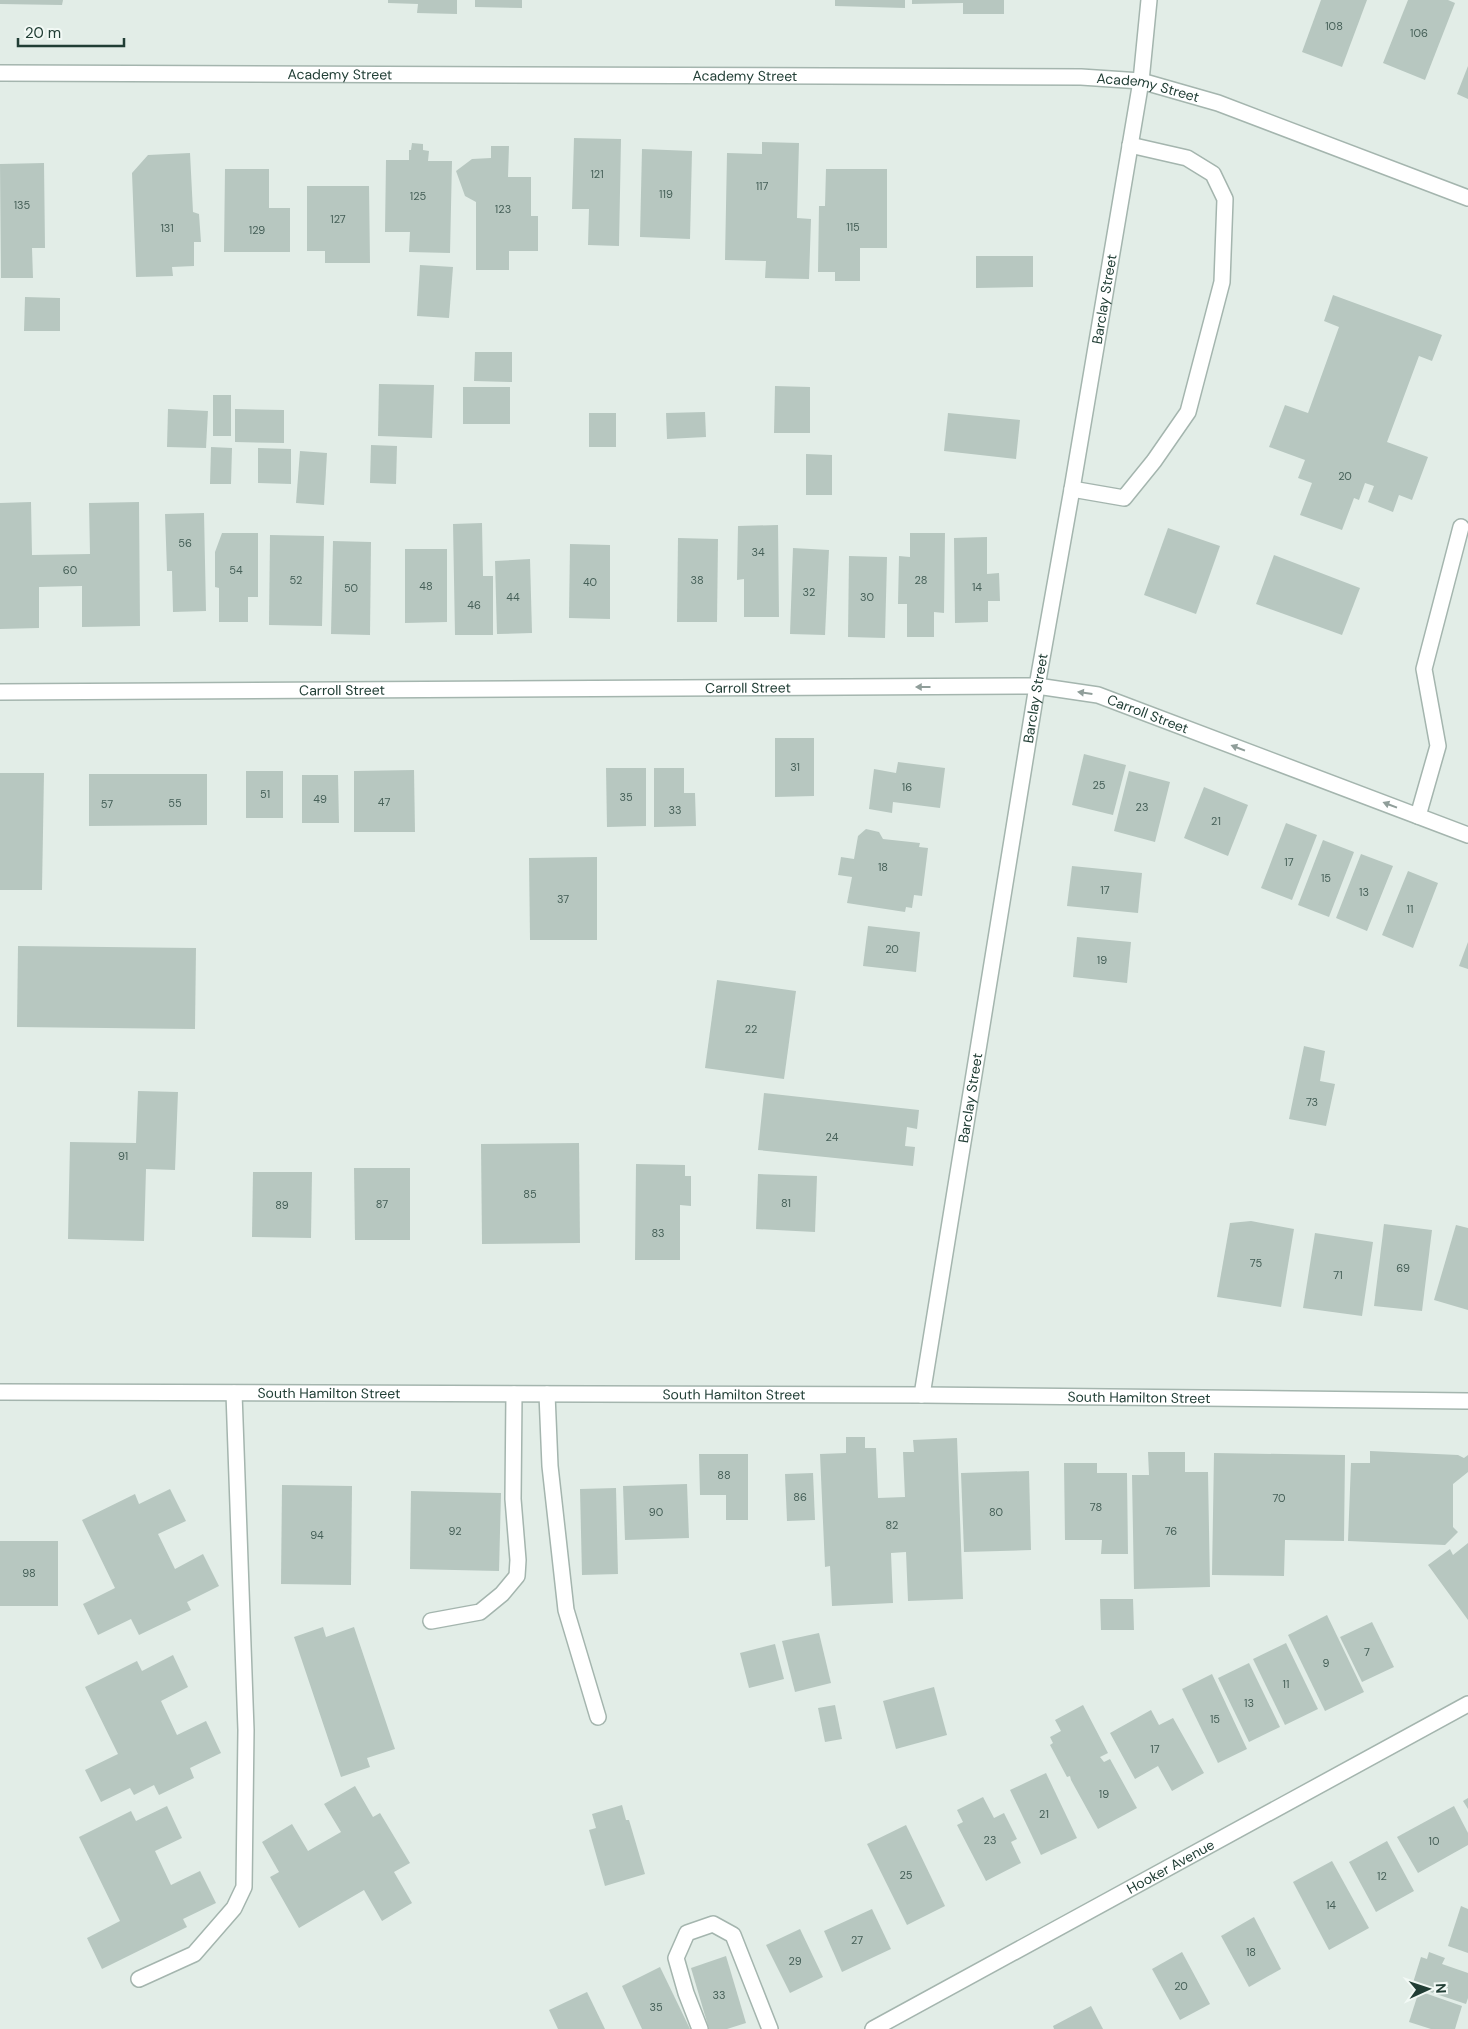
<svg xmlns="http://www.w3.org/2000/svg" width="1468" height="2029" font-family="'DM Sans',sans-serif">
	<rect width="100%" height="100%" fill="#e2ede7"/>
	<!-- building -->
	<g fill="#b7c7c0">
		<path d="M 0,0 L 63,0 L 62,5 L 0,4 Z"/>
		<path d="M 388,0 L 457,0 L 457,14 L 417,13 L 418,4 L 388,3 Z"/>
		<path d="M 475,0 L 522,0 L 522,8 L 475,7 Z"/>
		<path d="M 835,0 L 905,0 L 905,8 L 835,6 Z"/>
		<path d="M 912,0 L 1004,0 L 1004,14 L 963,14 L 963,3 L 912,4 Z"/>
		<path d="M 1321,0 L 1367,0 L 1342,67 L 1302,52 Z"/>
		<path d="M 1408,0 L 1448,0 L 1455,3 L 1425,80 L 1383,63 Z"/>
		<path d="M 1468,66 L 1468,99 L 1457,94 Z"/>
		<path d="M 574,138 L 621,139 L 619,246 L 588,245 L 589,209 L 572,209 Z"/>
		<path d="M 762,142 L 799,143 L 797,218 L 811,219 L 809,279 L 765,278 L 766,261 L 725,260 L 727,153 L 762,154 Z"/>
		<path d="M 412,143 L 423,144 L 423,150 L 429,151 L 428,161 L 452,161 L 450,253 L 409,252 L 410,232 L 385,232 L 386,160 L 409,160 L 409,150 L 411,150 Z"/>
		<path d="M 491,146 L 509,146 L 508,177 L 531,177 L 531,216 L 538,216 L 538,251 L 509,251 L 509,270 L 476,270 L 476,202 L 465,196 L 456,171 L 472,159 L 491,158 Z"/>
		<path d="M 642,149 L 692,151 L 690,239 L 640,237 Z"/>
		<path d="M 190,153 L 193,212 L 199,214 L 201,242 L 194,242 L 194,266 L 172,267 L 173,276 L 136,277 L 132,173 L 148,155 Z"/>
		<path d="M 44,163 L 45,248 L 32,248 L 33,278 L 1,278 L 0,164 Z"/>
		<path d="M 225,169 L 269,169 L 269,208 L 290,208 L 290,252 L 224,252 Z"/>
		<path d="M 826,169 L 887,169 L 887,248 L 860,248 L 860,281 L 835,281 L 835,272 L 818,272 L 819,206 L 825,206 Z"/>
		<path d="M 307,186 L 369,186 L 370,263 L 325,263 L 325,251 L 307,251 Z"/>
		<path d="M 976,256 L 1033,256 L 1033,287 L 976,288 Z"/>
		<path d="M 420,265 L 453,267 L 449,318 L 417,316 Z"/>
		<path d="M 1333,295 L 1442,335 L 1432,361 L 1419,356 L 1387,442 L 1428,457 L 1412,500 L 1399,495 L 1393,512 L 1368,502 L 1374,486 L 1365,483 L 1359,500 L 1354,498 L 1342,530 L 1300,515 L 1312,483 L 1298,478 L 1305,460 L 1269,447 L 1285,405 L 1308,413 L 1339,327 L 1324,321 Z"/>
		<path d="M 25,297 L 60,298 L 60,331 L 24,331 Z"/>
		<path d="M 475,352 L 512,352 L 512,382 L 474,381 Z"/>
		<path d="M 379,384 L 434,385 L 432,438 L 378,436 Z"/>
		<path d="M 775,386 L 810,387 L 810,433 L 774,433 Z"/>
		<rect x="463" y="387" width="47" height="37"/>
		<rect x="213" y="395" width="18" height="41"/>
		<path d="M 168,409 L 208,411 L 206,448 L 167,447 Z"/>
		<path d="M 235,409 L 284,410 L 284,443 L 235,442 Z"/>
		<path d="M 705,412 L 706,437 L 667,439 L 666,413 Z"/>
		<rect x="589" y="413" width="27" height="34"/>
		<path d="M 948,413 L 1020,420 L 1016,459 L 944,451 Z"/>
		<path d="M 371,445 L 397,446 L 396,484 L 370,483 Z"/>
		<path d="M 211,447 L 232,448 L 231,484 L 210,484 Z"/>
		<path d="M 258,448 L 291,449 L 291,484 L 258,483 Z"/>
		<path d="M 300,451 L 327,453 L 324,505 L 296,503 Z"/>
		<path d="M 806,454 L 832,455 L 832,495 L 806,495 Z"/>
		<path d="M 31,502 L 32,555 L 90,554 L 89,503 L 139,502 L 140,626 L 82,627 L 82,586 L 39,587 L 39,628 L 0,629 L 0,503 Z"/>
		<path d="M 204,513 L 206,611 L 173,612 L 172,571 L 167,571 L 165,514 Z"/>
		<path d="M 482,523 L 483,576 L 493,576 L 493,635 L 455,635 L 453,524 Z"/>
		<path d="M 778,525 L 779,617 L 744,617 L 744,579 L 737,580 L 738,526 Z"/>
		<path d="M 1168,528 L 1220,546 L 1196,614 L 1144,595 Z"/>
		<path d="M 222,533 L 258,533 L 258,597 L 248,597 L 248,622 L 219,622 L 219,588 L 215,587 L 215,552 Z"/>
		<path d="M 910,533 L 945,533 L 944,613 L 934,612 L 934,637 L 907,637 L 907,604 L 898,604 L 899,556 L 910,557 Z"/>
		<path d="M 270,535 L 324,536 L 322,626 L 269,625 Z"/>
		<path d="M 987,537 L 987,574 L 999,573 L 1000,601 L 988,601 L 988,622 L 955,623 L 954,538 Z"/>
		<path d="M 678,538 L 718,539 L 717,622 L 677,622 Z"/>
		<path d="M 333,541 L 371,542 L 370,635 L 331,634 Z"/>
		<path d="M 570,544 L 610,545 L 610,619 L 569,618 Z"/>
		<path d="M 793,548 L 829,550 L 825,635 L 790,634 Z"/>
		<path d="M 405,549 L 447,549 L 447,622 L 405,623 Z"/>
		<path d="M 1274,555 L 1360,588 L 1342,635 L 1256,604 Z"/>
		<path d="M 849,556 L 887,557 L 885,638 L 848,637 Z"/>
		<path d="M 530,559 L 532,633 L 497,634 L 495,561 Z"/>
		<path d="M 775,738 L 814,738 L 814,796 L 775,797 Z"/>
		<path d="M 1084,754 L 1126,765 L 1113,815 L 1072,805 Z"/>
		<path d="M 898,762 L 945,768 L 940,808 L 893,802 L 892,813 L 869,809 L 874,769 L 896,773 Z"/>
		<path d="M 606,768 L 646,768 L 646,826 L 607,827 Z"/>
		<path d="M 654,768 L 684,768 L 684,793 L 695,793 L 696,826 L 654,827 Z"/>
		<path d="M 414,770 L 415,832 L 354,832 L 354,771 Z"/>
		<rect x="246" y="771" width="37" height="47"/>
		<path d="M 1129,771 L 1170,782 L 1155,842 L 1114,831 Z"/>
		<path d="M 0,773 L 44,773 L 42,890 L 0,890 Z"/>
		<path d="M 89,774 L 207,774 L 207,825 L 89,826 Z"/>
		<path d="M 302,775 L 338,775 L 339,823 L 302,823 Z"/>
		<path d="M 1204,787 L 1248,805 L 1228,856 L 1184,838 Z"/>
		<path d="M 1286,823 L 1317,835 L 1292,900 L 1261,888 Z"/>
		<path d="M 866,829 L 879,832 L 883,839 L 920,843 L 919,847 L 928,848 L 922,896 L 914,895 L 912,908 L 906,907 L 905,912 L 847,903 L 852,877 L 838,875 L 841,857 L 854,859 L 858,836 Z"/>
		<path d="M 1323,840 L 1354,852 L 1329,917 L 1298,905 Z"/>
		<path d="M 1361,854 L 1393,866 L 1367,931 L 1336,918 Z"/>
		<path d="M 597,857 L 597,940 L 530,940 L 529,858 Z"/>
		<path d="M 1072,866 L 1142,873 L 1138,913 L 1067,906 Z"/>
		<path d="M 1408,871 L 1438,883 L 1413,948 L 1382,935 Z"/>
		<path d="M 868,926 L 920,932 L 916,972 L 863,966 Z"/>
		<path d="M 1077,937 L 1131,942 L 1127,983 L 1073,977 Z"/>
		<path d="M 1468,942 L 1468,969 L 1459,966 Z"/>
		<path d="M 18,946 L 196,948 L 195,1029 L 17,1027 Z"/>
		<path d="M 717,980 L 796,991 L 784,1079 L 705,1068 Z"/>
		<path d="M 1304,1046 L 1325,1051 L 1320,1081 L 1335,1084 L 1326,1126 L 1289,1119 Z"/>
		<path d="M 138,1091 L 178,1092 L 175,1170 L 146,1169 L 144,1241 L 68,1239 L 70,1142 L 136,1143 Z"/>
		<path d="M 764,1093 L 919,1110 L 917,1129 L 907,1127 L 905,1146 L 915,1147 L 913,1166 L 758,1150 Z"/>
		<path d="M 579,1143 L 580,1243 L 482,1244 L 481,1144 Z"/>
		<path d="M 636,1164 L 685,1165 L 685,1176 L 691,1176 L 691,1206 L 680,1205 L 680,1260 L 635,1260 Z"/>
		<path d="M 354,1168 L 410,1168 L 410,1240 L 355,1240 Z"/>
		<path d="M 253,1172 L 312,1172 L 311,1238 L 252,1237 Z"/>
		<path d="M 758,1174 L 817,1176 L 815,1232 L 756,1229 Z"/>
		<path d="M 1251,1221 L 1294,1229 L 1281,1307 L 1217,1297 L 1230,1223 Z"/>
		<path d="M 1384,1224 L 1432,1230 L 1422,1311 L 1374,1306 Z"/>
		<path d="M 1456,1225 L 1468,1228 L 1468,1310 L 1434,1300 Z"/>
		<path d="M 1315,1233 L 1373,1242 L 1362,1316 L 1303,1308 Z"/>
		<path d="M 846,1437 L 865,1437 L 865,1448 L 876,1448 L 878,1498 L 905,1497 L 903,1452 L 914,1452 L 913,1440 L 957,1438 L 963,1599 L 908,1601 L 906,1552 L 891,1553 L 893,1603 L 832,1606 L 830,1566 L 825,1567 L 820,1454 L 846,1453 Z"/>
		<path d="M 1370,1451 L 1458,1455 L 1464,1458 L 1468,1455 L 1468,1472 L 1453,1484 L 1453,1527 L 1458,1532 L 1445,1545 L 1348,1541 L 1351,1463 L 1370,1463 Z"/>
		<path d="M 1148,1452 L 1185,1452 L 1185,1472 L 1208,1472 L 1210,1587 L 1134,1589 L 1132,1475 L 1149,1475 Z"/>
		<path d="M 1214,1453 L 1345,1455 L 1344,1541 L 1285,1540 L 1284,1576 L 1212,1575 Z"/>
		<path d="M 699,1454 L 748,1454 L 748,1520 L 726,1520 L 726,1495 L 700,1495 Z"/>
		<path d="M 1064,1463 L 1097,1463 L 1097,1473 L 1127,1473 L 1128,1554 L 1101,1554 L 1102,1540 L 1065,1540 Z"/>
		<path d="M 1029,1471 L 1031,1550 L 964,1552 L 961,1473 Z"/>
		<path d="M 813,1473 L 815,1520 L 787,1521 L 785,1474 Z"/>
		<path d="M 687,1484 L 689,1538 L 625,1540 L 623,1486 Z"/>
		<path d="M 282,1485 L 352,1486 L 351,1585 L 281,1584 Z"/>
		<path d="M 616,1488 L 618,1574 L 582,1575 L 580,1489 Z"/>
		<path d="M 170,1489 L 186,1521 L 158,1534 L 175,1569 L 203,1554 L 219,1586 L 187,1602 L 191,1610 L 139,1635 L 131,1619 L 98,1635 L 83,1604 L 115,1588 L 82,1520 L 135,1494 L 139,1504 Z"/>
		<path d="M 411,1491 L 501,1493 L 499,1571 L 410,1569 Z"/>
		<rect x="0" y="1541" width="58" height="65"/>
		<path d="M 1468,1543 L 1468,1620 L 1428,1565 L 1450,1549 L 1453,1555 Z"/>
		<path d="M 1100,1599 L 1133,1599 L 1134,1630 L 1101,1630 Z"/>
		<path d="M 1327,1615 L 1364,1692 L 1325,1711 L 1288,1635 Z"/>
		<path d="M 1372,1622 L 1394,1667 L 1362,1682 L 1340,1637 Z"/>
		<path d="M 323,1627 L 326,1637 L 354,1627 L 395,1749 L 367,1758 L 370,1767 L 341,1777 L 294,1637 Z"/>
		<path d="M 819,1633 L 831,1683 L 795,1692 L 782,1641 Z"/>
		<path d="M 1286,1643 L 1318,1709 L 1285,1725 L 1253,1659 Z"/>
		<path d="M 775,1644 L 784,1679 L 749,1688 L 740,1653 Z"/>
		<path d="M 173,1655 L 188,1687 L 161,1701 L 177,1735 L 206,1721 L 221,1753 L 190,1768 L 194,1778 L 159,1795 L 154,1785 L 134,1795 L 130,1788 L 101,1802 L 85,1770 L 118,1754 L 85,1687 L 137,1661 L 142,1671 Z"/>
		<path d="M 1249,1663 L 1280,1727 L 1249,1742 L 1218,1678 Z"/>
		<path d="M 1212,1674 L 1247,1749 L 1218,1763 L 1182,1689 Z"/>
		<path d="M 934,1687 L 947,1735 L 896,1749 L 883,1701 Z"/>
		<path d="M 835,1705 L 842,1739 L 825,1742 L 818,1708 Z"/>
		<path d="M 1083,1705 L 1108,1753 L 1100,1757 L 1104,1762 L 1110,1759 L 1137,1808 L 1098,1829 L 1071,1780 L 1070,1776 L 1067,1777 L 1050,1745 L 1053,1743 L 1050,1737 L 1061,1731 L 1055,1720 Z"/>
		<path d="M 1151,1710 L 1159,1725 L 1173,1718 L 1204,1773 L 1172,1791 L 1158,1766 L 1135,1779 L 1110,1733 Z"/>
		<path d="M 1046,1773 L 1077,1838 L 1041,1855 L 1010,1790 Z"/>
		<path d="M 355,1786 L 373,1817 L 380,1813 L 410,1863 L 394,1872 L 412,1903 L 382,1921 L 364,1890 L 299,1928 L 270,1877 L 279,1872 L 262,1842 L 292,1824 L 308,1851 L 341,1832 L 324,1804 Z"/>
		<path d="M 983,1797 L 994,1818 L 1004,1813 L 1017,1839 L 1011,1842 L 1021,1863 L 986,1881 L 957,1825 L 963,1822 L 957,1810 Z"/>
		<path d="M 1468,1798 L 1468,1809 L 1463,1801 Z"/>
		<path d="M 622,1805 L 626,1820 L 629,1820 L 645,1874 L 605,1886 L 589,1830 L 596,1828 L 592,1814 Z"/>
		<path d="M 167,1806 L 182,1838 L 155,1851 L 171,1885 L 200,1871 L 216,1903 L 183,1919 L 187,1927 L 102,1969 L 87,1938 L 120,1921 L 79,1837 L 131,1811 L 136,1821 Z"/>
		<path d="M 1454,1806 L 1468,1833 L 1468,1845 L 1418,1873 L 1397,1837 Z"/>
		<path d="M 906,1825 L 945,1906 L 907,1925 L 867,1844 Z"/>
		<path d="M 1387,1841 L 1414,1891 L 1376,1912 L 1349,1862 Z"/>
		<path d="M 1332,1861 L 1369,1928 L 1329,1950 L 1293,1882 Z"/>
		<path d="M 1461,1906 L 1468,1909 L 1468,1953 L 1448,1946 Z"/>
		<path d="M 872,1909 L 891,1949 L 842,1972 L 824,1931 Z"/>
		<path d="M 1254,1917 L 1281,1969 L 1249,1987 L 1221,1936 Z"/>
		<path d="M 800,1929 L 823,1977 L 790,1993 L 766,1945 Z"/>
		<path d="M 1182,1952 L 1210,2004 L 1180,2020 L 1152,1969 Z"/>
		<path d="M 1429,1952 L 1445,1958 L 1442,1964 L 1468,1973 L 1468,1998 L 1466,2004 L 1412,1986 L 1421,1957 L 1427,1959 Z"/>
		<path d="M 726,1956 L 746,2023 L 727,2029 L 709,2029 L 691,1968 Z"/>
		<path d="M 660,1967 L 690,2029 L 642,2029 L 622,1986 Z"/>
		<path d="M 1419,1991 L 1462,2006 L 1455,2029 L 1431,2029 L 1409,2022 Z"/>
		<path d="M 587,1992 L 605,2029 L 558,2029 L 549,2010 Z"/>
		<path d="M 1091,2006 L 1103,2029 L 1054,2029 L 1053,2026 Z"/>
	</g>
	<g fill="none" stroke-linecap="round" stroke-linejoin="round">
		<!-- minor casing -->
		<g stroke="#a4b5ae" stroke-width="18">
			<g id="minor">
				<path id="s1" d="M 0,73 L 1081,77 L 1141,81 L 1218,103 L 1468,198"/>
				<path d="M 1072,489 L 1124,498 L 1154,461 L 1188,412 L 1222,282 L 1225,199 L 1213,174 L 1187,158 L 1130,145"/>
				<path id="s2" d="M 0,692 L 1037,686 L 1098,695 L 1468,835"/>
				<path d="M 1418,816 L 1438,746 L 1424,669 L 1461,527"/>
				<path id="s3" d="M 0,1392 L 922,1395 L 1468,1401"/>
				<path d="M 547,1394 L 550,1466 L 566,1610 L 598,1717"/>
				<path id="s4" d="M 922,1395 L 1037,686 L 1072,489 L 1141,81 L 1149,0"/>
				<path d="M 431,1621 L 480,1612 L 502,1594 L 517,1576 L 518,1560 L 513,1499 L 514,1394"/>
				<path d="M 139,1979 L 194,1954 L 234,1908 L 244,1887 L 246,1730 L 234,1393"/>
				<path d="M 700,2029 L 686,1993 L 676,1958 L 687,1933 L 713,1924 L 733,1935 L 770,2029"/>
				<path id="s5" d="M 873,2029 L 1468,1704"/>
			</g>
		</g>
		<!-- minor -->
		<use href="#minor" stroke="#fff" stroke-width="15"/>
	</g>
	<!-- one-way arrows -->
	<defs><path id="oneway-solid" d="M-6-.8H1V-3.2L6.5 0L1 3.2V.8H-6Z" transform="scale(1.25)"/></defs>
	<g fill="#909e9a">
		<use href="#oneway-solid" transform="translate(923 687) rotate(180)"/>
		<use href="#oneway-solid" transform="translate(1085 693) rotate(-172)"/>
		<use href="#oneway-solid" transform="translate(1238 748) rotate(-159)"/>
		<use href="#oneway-solid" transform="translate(1390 805) rotate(-159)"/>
	</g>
	<g text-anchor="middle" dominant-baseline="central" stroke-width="4.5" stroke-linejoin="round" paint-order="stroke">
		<!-- number labels -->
		<g font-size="11" fill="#466058">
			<text x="1334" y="26">108</text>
			<text x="1419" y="33">106</text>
			<text x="597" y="174">121</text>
			<text x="762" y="186">117</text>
			<text x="666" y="194">119</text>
			<text x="418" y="196">125</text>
			<text x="22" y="205">135</text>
			<text x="503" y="209">123</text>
			<text x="338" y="219">127</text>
			<text x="853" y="227">115</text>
			<text x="167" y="228">131</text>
			<text x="257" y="230">129</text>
			<text x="1345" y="476">20</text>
			<text x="185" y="543">56</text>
			<text x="758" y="552">34</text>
			<text x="70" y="570">60</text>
			<text x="236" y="570">54</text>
			<text x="296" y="580">52</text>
			<text x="697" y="580">38</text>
			<text x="921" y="580">28</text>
			<text x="590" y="582">40</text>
			<text x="426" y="586">48</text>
			<text x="977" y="587">14</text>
			<text x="351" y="588">50</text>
			<text x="809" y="592">32</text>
			<text x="513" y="597">44</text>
			<text x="867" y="597">30</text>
			<text x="474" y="605">46</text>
			<text x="795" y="767">31</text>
			<text x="1099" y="785">25</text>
			<text x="907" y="787">16</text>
			<text x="265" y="794">51</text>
			<text x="626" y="797">35</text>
			<text x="320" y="799">49</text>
			<text x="384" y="802">47</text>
			<text x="175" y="803">55</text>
			<text x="107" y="804">57</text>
			<text x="1142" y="807">23</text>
			<text x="675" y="810">33</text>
			<text x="1216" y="821">21</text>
			<text x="1289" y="862">17</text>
			<text x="883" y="867">18</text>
			<text x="1326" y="878">15</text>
			<text x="1105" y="890">17</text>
			<text x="1364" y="892">13</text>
			<text x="563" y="899">37</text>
			<text x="1410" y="909">11</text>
			<text x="892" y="949">20</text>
			<text x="1102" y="960">19</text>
			<text x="751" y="1029">22</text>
			<text x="1312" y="1102">73</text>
			<text x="832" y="1137">24</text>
			<text x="123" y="1156">91</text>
			<text x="530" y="1194">85</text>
			<text x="786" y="1203">81</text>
			<text x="382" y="1204">87</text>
			<text x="282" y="1205">89</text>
			<text x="658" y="1233">83</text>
			<text x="1256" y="1263">75</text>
			<text x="1403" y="1268">69</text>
			<text x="1338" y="1275">71</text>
			<text x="724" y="1475">88</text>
			<text x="800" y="1497">86</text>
			<text x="1279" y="1498">70</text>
			<text x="1096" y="1507">78</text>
			<text x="656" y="1512">90</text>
			<text x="996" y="1512">80</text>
			<text x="892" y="1525">82</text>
			<text x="455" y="1531">92</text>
			<text x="1171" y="1531">76</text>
			<text x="317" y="1535">94</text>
			<text x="29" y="1573">98</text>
			<text x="1367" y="1652">7</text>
			<text x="1326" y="1663">9</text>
			<text x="1286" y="1684">11</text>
			<text x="1249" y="1703">13</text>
			<text x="1215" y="1719">15</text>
			<text x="1155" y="1749">17</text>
			<text x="1104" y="1794">19</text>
			<text x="1044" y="1814">21</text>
			<text x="990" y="1840">23</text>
			<text x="1434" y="1841">10</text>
			<text x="906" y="1875">25</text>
			<text x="1382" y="1876">12</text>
			<text x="1331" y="1905">14</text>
			<text x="857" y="1940">27</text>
			<text x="1251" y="1952">18</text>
			<text x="795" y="1961">29</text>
			<text x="1181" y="1986">20</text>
			<text x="719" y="1995">33</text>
			<text x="656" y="2007">35</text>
		</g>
		<!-- street labels -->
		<g font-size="14" fill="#213e35" stroke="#f2f9f5">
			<text stroke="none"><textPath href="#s1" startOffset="340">Academy Street</textPath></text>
			<text stroke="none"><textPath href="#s1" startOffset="745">Academy Street</textPath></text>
			<text stroke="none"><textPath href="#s1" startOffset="1149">Academy Street</textPath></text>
			<text stroke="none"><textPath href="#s4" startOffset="1111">Barclay Street</textPath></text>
			<text stroke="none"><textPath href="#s2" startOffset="748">Carroll Street</textPath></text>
			<text stroke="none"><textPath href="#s2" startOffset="342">Carroll Street</textPath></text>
			<text stroke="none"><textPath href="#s4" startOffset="706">Barclay Street</textPath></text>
			<text stroke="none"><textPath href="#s2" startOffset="1152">Carroll Street</textPath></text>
			<text stroke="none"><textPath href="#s4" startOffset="301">Barclay Street</textPath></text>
			<text stroke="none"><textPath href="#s3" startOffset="329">South Hamilton Street</textPath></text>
			<text stroke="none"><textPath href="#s3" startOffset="734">South Hamilton Street</textPath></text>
			<text stroke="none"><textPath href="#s3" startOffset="1139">South Hamilton Street</textPath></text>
			<text stroke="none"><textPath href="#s5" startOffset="339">Hooker Avenue</textPath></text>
		</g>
	</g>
	<!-- north arrow -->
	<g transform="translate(1428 1989) rotate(87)" stroke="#f2f9f5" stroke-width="4" paint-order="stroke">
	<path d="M0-4L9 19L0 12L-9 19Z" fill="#213e35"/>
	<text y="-8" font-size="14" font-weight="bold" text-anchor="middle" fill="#213e35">N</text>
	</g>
	<!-- scale -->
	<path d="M18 38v8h106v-8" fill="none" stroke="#213e35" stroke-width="2.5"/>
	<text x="25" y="38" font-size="15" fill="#213e35" stroke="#f2f9f5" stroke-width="4" paint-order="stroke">20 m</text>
</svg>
